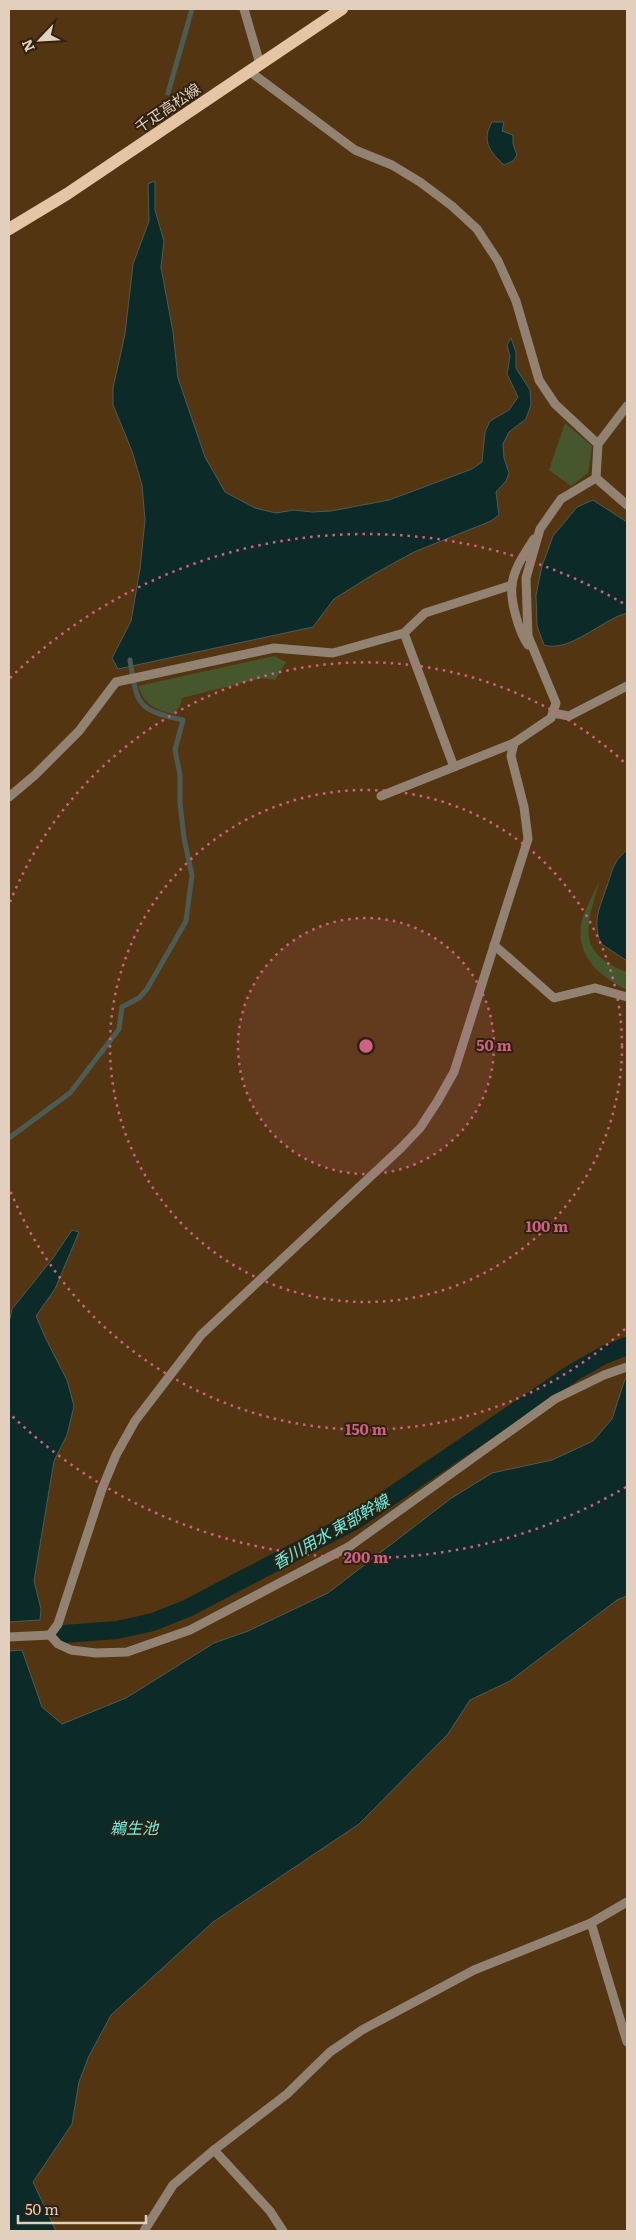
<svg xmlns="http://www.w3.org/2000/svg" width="636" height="2240" font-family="Literata,'Noto Sans JP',serif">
	<rect width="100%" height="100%" fill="#543511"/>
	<!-- green -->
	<g fill="#46572d">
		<path d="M 565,423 L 592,446 L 588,473 L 571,486 L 549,470 Z"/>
		<path d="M 274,656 L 286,662 L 275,680 L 261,678 L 182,698 L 180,706 L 173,714 C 153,708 146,706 138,686 Z"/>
		<path d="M 600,879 C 588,923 573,952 627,972 L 627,990 C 601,977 577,958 581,926 C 582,913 595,892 600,879 Z"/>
	</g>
	<!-- water -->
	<g fill="#0c2b28" stroke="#4c5c55">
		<path d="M 492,122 L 504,122 L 502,131 L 513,135 L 513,144 L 517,155 L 513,161 L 504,165 C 490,152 481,141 492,122 Z"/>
		<path d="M 155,181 L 155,210 L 164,241 L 161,267 L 173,332 L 178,378 L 205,457 L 225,492 L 255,508 L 276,513 L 294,510 L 312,512 L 331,511 L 389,500 L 472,469 L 482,462 L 485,432 L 490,421 L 509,410 L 518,397 L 507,374 L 510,356 L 507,345 L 511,338 L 516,352 L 516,368 L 530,390 L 531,405 L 526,419 L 509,432 L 503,444 L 504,458 L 509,473 L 506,481 L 496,492 L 499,515 L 491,521 L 414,552 L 374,574 L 334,599 L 313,627 L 118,669 L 112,658 L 131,621 L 140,569 L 145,520 L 142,485 L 132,451 L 113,405 L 113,388 L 125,334 L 133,264 L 149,221 L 148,184 Z"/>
		<path d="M 593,500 L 627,522 L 627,613 C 601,620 570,653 544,645 L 537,626 L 536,595 L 542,566 L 553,536 L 577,507 Z"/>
		<path d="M 627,850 L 627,961 L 600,943 C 593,918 599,910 607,886 C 613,869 612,863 627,850 Z"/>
		<path d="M 72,1230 L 79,1232 L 55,1289 L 36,1316 L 46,1339 L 67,1380 L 74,1406 L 67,1435 L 54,1461 L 34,1581 L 41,1609 L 40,1620 L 9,1622 L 9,1323 L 12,1309 L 53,1258 Z"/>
		<path d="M 625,1379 L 627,1379 L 627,1596 L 617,1600 L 510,1681 L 470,1700 L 448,1734 L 359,1824 L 213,1922 L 111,2015 L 89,2056 L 79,2082 L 72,2124 L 33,2182 L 56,2231 L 9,2231 L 9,1651 L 22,1650 L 42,1707 L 62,1724 L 126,1698 L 214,1643 L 248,1631 L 328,1593 L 450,1499 L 492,1473 L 552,1460 L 593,1441 L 612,1419 Z"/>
	</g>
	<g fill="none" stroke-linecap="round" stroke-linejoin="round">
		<!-- stream -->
		<g stroke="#4c5c55" stroke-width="5">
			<path d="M 168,93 L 192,9"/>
			<path d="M 9,1138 L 70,1093 L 119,1029 L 122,1007 L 139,998 L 147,989 L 186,921 L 192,875 L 184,838 L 180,803 L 180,775 L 175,750 L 183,720 C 137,710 137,705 130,660"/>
		</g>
		<!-- canal -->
		<path stroke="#0c2b28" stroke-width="18" d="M 64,1634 L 117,1630 L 153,1622 L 188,1608 L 356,1520 L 574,1372 L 604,1355 L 627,1346"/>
		<!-- minor -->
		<g stroke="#918272" stroke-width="9">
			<path d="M 244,9 L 260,64"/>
			<path d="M 249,71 L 355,150 L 392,165 L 420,182 L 452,206 L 477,229 L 498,261 L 516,301 L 539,380 L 555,404 L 598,444"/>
			<path d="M 596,478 L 627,505"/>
			<path d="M 528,645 C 519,632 510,601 512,585 C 514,568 525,553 534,539"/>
			<path d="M 553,713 L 569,716 L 627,686"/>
			<path d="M 454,767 L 404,633 L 425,613 L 512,585"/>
			<path d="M 381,796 L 514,743"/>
			<path d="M 9,797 L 35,775 L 79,731 L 116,682 L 274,648 L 333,653 L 404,633"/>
			<path d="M 494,945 L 554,998 L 595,988 L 627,997"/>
			<path d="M 50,1635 L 58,1624 L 102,1489 L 116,1455 L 135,1421 L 201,1335 L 401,1148 L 420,1128 L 437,1102 L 454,1072 L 528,839 L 524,807 L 511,756 L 514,743 L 551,718 L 556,703 L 528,636 L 526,578 L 540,529 L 561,499 L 596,478 L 598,444 L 627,406"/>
			<path d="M 9,1637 L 50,1635 L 58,1644 L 71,1650 L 96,1653 L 127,1652 L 190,1630 L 350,1546 L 555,1399 L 604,1375 L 627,1367"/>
			<path d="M 591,1923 L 627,2042"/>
			<path d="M 214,2150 L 270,2211 L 283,2231"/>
			<path d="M 144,2231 L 173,2185 L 214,2150 L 287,2094 L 330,2052 L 362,2030 L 474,1970 L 591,1923 L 627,1902"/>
		</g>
		<!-- major -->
		<path stroke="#e5c5a5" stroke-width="12" d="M 9,229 L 67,194 L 342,9"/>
	</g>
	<!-- distance rings -->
	<circle cx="366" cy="1046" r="128" fill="#cf6182" fill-opacity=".12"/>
	<g fill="none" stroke="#cf6182" stroke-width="2.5" stroke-dasharray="2.5 5">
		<circle cx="366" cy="1046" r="128"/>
		<circle cx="366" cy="1046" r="256"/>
		<path d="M625 1329A384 384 0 0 1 10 1190M10 902A384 384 0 0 1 625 763"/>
		<path d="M626 1487A512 512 0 0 1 10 1414M10 678A512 512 0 0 1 626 605"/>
	</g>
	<g text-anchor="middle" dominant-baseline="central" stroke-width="4" stroke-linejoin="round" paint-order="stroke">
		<!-- street labels -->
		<g font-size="15" fill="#e2cfbd" stroke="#2f2112">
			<text transform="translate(167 107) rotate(-34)">千疋高松線</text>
		</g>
		<!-- water labels -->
		<g font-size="16" font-style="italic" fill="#67f3e6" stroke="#2f2112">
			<text transform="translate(330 1531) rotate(-30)">香川用水 東部幹線</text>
			<text x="134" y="1827">鵜生池</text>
		</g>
	</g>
	<circle cx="366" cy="1046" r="8" fill="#cf6182" stroke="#2f2112" stroke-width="2.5"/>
	<g font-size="15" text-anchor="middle" font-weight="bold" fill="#cf6182" stroke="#2f2112" stroke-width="4" stroke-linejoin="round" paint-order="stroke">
		<text x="494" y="1051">50 m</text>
		<text x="547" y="1232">100 m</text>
		<text x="366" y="1435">150 m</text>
		<text x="366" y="1563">200 m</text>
	</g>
	<!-- border -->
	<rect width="636" height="2240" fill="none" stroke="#e2cfbd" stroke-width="20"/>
	<!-- north arrow -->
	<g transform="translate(40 40) rotate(245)" stroke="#2f2112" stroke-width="4" paint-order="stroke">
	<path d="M0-4L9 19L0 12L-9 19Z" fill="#e2cfbd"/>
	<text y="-8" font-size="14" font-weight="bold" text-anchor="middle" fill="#e2cfbd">N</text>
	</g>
	<!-- scale -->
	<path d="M18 2215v8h128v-8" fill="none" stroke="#e2cfbd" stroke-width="2.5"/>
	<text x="25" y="2215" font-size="15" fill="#e2cfbd" stroke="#2f2112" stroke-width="4" paint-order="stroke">50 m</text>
</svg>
